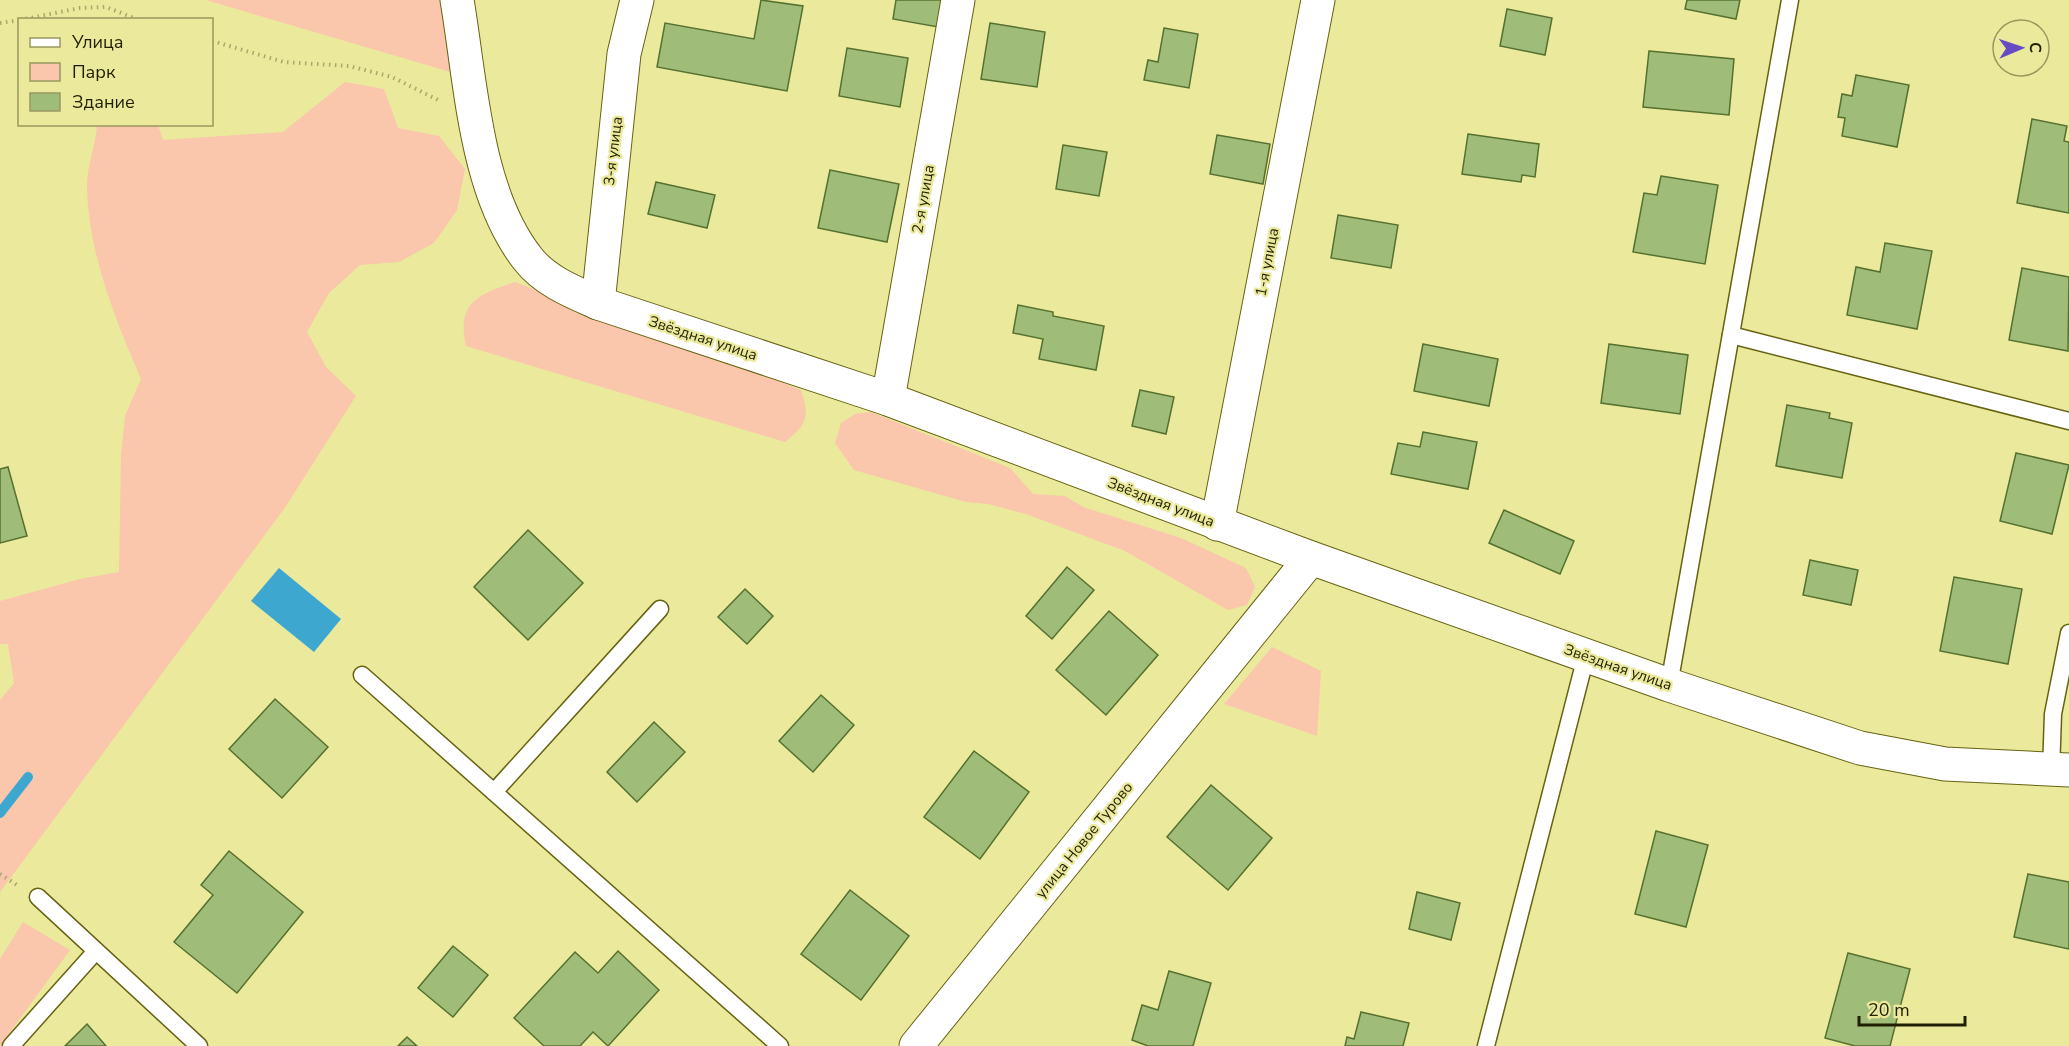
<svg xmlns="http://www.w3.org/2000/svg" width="2069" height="1046" font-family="'Nunito Sans',sans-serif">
	<rect width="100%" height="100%" fill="#eae99c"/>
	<!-- green -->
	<g fill="#fac6ac">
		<path d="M 206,0 L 440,0 L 454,73 Z"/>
		<path d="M 345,82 L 384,89 L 398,128 L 439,136 L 465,169 L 457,210 L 434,243 L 399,262 L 360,265 L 329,293 L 307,332 L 326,367 L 356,396 L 284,509 L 0,892 L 0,700 L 14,683 L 8,644 L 0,644 L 0,601 L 80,579 L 119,572 L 121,456 L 125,416 L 141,379 C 115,318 89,255 87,188 C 86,169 96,145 97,125 L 158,125 L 163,140 L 283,132 Z"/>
		<path d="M 515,282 L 534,289 L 575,312 L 775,379 L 801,390 C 810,417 807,425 785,442 L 466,346 C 456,302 479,294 515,282 Z"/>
		<path d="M 871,412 L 1010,468 L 1033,494 L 1065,496 L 1083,507 L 1181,538 L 1246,568 L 1255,587 L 1247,605 L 1228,610 L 1125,551 L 1026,514 L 988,504 L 966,502 L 854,470 L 835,443 L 841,423 L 855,414 Z"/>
		<path d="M 1272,647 L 1321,671 L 1317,736 L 1224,704 Z"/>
		<path d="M 23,922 L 70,950 L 0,1046 L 0,959 Z"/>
	</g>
	<!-- water -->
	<path fill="#3ea7d0" d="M 279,568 L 341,619 L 314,652 L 251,601 Z"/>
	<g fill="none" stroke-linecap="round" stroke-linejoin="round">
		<!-- stream -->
		<path stroke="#3ea7d0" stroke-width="10" d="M 0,813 L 28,777"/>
	</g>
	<!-- building -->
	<g fill="#9fbc78" stroke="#56712f" stroke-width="1.5">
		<path d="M 761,0 L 803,6 L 787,91 L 657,67 L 665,23 L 754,39 Z"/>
		<path d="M 896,0 L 943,0 L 938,27 L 893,19 Z"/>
		<path d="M 1687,0 L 1740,0 L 1736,19 L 1685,9 Z"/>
		<path d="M 1507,9 L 1552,18 L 1545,55 L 1500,46 Z"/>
		<path d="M 990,23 L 1045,32 L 1037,87 L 981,79 Z"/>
		<path d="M 1164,28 L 1198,34 L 1189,88 L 1144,80 L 1148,60 L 1158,62 Z"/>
		<path d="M 847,48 L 908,58 L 900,107 L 839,96 Z"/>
		<path d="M 1649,51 L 1734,59 L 1729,115 L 1643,107 Z"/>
		<path d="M 1856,75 L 1909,85 L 1897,147 L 1842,136 L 1845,118 L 1838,117 L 1842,94 L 1852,96 Z"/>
		<path d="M 2032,119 L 2067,126 L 2064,141 L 2069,142 L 2069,213 L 2017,203 Z"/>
		<path d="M 1468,134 L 1539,144 L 1535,177 L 1522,175 L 1521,182 L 1462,174 Z"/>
		<path d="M 1217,135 L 1270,144 L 1263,184 L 1210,174 Z"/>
		<path d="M 1063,145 L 1107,152 L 1099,196 L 1056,189 Z"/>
		<path d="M 830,170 L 899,184 L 887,242 L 818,228 Z"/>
		<path d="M 1661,176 L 1718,185 L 1705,264 L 1633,252 L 1644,193 L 1657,195 Z"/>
		<path d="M 656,182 L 715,195 L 707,228 L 648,214 Z"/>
		<path d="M 1338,215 L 1398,225 L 1391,268 L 1331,258 Z"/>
		<path d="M 1885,243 L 1932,251 L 1917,329 L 1847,315 L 1856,267 L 1880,272 Z"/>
		<path d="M 2022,268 L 2069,277 L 2068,351 L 2009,340 Z"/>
		<path d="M 1018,305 L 1053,312 L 1053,316 L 1104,326 L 1096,370 L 1039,359 L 1043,339 L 1013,333 Z"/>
		<path d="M 1423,344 L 1498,359 L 1489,406 L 1414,391 Z"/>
		<path d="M 1609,344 L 1688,355 L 1680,414 L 1601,403 Z"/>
		<path d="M 1140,390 L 1174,397 L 1166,434 L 1132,426 Z"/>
		<path d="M 1787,405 L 1830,413 L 1829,418 L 1852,423 L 1842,478 L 1776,466 Z"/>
		<path d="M 1423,432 L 1477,442 L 1468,489 L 1391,474 L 1398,443 L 1420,447 Z"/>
		<path d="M 2016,453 L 2069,465 L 2052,534 L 2000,521 Z"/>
		<path d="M 8,467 L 27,536 L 0,543 L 0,469 Z"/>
		<path d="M 1504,510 L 1574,541 L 1560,574 L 1489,543 Z"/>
		<path d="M 528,530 L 583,583 L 528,640 L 474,587 Z"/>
		<path d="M 1810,560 L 1858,570 L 1851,605 L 1803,595 Z"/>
		<path d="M 1067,567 L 1094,590 L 1052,639 L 1026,616 Z"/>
		<path d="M 1954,577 L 2022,589 L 2008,664 L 1940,651 Z"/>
		<path d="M 745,589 L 773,616 L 747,644 L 718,617 Z"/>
		<path d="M 1109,611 L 1158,655 L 1106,715 L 1056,670 Z"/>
		<path d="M 821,695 L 854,725 L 813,772 L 779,741 Z"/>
		<path d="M 275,699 L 328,747 L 282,798 L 229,749 Z"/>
		<path d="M 654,722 L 685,752 L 637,802 L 607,772 Z"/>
		<path d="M 974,751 L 1029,792 L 980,859 L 924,817 Z"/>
		<path d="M 1211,785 L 1272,838 L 1228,890 L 1167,837 Z"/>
		<path d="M 1656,831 L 1708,845 L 1686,927 L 1635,914 Z"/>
		<path d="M 229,851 L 303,912 L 237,993 L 174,942 L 213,895 L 201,885 Z"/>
		<path d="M 2028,874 L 2069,882 L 2069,949 L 2014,937 Z"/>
		<path d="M 850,890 L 909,936 L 861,1000 L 801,954 Z"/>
		<path d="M 1417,892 L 1460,903 L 1451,940 L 1409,929 Z"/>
		<path d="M 453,946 L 488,975 L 453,1017 L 418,988 Z"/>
		<path d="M 618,951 L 659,990 L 608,1046 L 593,1032 L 580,1046 L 544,1046 L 514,1018 L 575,952 L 598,973 Z"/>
		<path d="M 1848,953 L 1910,969 L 1890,1046 L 1855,1046 L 1825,1038 Z"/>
		<path d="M 1169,971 L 1211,983 L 1193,1046 L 1148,1046 L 1132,1040 L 1142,1005 L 1158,1010 Z"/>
		<path d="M 1361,1012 L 1409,1023 L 1403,1046 L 1345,1046 L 1347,1037 L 1354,1039 Z"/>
		<path d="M 87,1024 L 106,1046 L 65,1046 Z"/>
		<path d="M 407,1037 L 417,1046 L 398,1046 Z"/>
	</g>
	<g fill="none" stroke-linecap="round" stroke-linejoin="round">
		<!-- service casing -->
		<g stroke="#666311" stroke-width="19">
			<g id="service">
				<path d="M 1731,335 L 2069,421"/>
				<path d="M 362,675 L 780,1046"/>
				<path d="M 1669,685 L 1790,0"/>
				<path d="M 2051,771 L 2053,714 L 2069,633"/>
				<path d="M 494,792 L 660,609"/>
				<path d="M 38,897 L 199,1046"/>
				<path d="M 11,1046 L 96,951"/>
				<path d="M 1486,1046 L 1586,656"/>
			</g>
		</g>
		<!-- minor casing -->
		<g stroke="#666311" stroke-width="35">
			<g id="minor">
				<path d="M 457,0 C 471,82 475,192 528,259 C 545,281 573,292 598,303 L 888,399 L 1311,558 L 1669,685 L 1860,748 L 1945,764 L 2069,770"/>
				<path d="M 598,303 L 624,54 L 637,0"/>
				<path d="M 888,399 L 958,0"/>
				<path d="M 1217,524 L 1318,0"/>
				<path d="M 916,1046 L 1311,558"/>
			</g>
		</g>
		<!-- path -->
		<g stroke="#a9a86a" stroke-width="4" stroke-dasharray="1.5 4.5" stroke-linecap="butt">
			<path d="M 20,20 L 80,8 L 106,7 L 139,20"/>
			<path d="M 0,23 L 20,20"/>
			<path d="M 212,41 L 284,62 L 349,66 L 392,77 L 438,100"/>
			<path d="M 0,874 L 17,885"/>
		</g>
		<!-- service -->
		<use href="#service" stroke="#fff" stroke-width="16"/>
		<!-- minor -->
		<use href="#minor" stroke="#fff" stroke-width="33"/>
	</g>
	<g text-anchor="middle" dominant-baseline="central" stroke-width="4.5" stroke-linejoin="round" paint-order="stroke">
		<!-- street labels -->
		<g font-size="15" fill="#201f00" stroke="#eae99c">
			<text transform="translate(613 151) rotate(-83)">3-я улица</text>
			<text transform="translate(923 199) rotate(-80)">2-я улица</text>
			<text transform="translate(1267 262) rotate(-79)">1-я улица</text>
			<text transform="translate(703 338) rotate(18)">Звёздная улица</text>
			<text transform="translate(1161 502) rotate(21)">Звёздная улица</text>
			<text transform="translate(1618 667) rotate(19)">Звёздная улица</text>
			<text transform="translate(1084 840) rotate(-51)">улица Новое Турово</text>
		</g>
	</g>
	<!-- legend -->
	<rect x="18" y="18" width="195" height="108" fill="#eae99c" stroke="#99985e" stroke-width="1.5"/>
	<rect x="30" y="38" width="30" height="9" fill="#ffffff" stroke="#99985e" stroke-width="1.5"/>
	<text x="72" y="48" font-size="18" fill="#201f00">Улица</text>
	<rect x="30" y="63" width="30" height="18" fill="#fac6ac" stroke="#99985e" stroke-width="1.5"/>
	<text x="72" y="78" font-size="18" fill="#201f00">Парк</text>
	<rect x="30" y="93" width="30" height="18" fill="#9fbc78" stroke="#99985e" stroke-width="1.5"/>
	<text x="72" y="108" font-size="18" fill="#201f00">Здание</text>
	<!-- north arrow -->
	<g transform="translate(2021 48) rotate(88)"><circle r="28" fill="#eae99c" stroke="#99985e" stroke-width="1.5"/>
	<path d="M0-4.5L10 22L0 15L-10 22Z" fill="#654cc5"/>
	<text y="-9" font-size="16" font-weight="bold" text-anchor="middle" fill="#201f00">С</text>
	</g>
	<!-- scale -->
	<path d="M1859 1016v9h106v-9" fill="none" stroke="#201f00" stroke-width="3"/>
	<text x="1868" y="1016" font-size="18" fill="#201f00" stroke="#eae99c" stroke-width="4.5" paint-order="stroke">20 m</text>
</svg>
